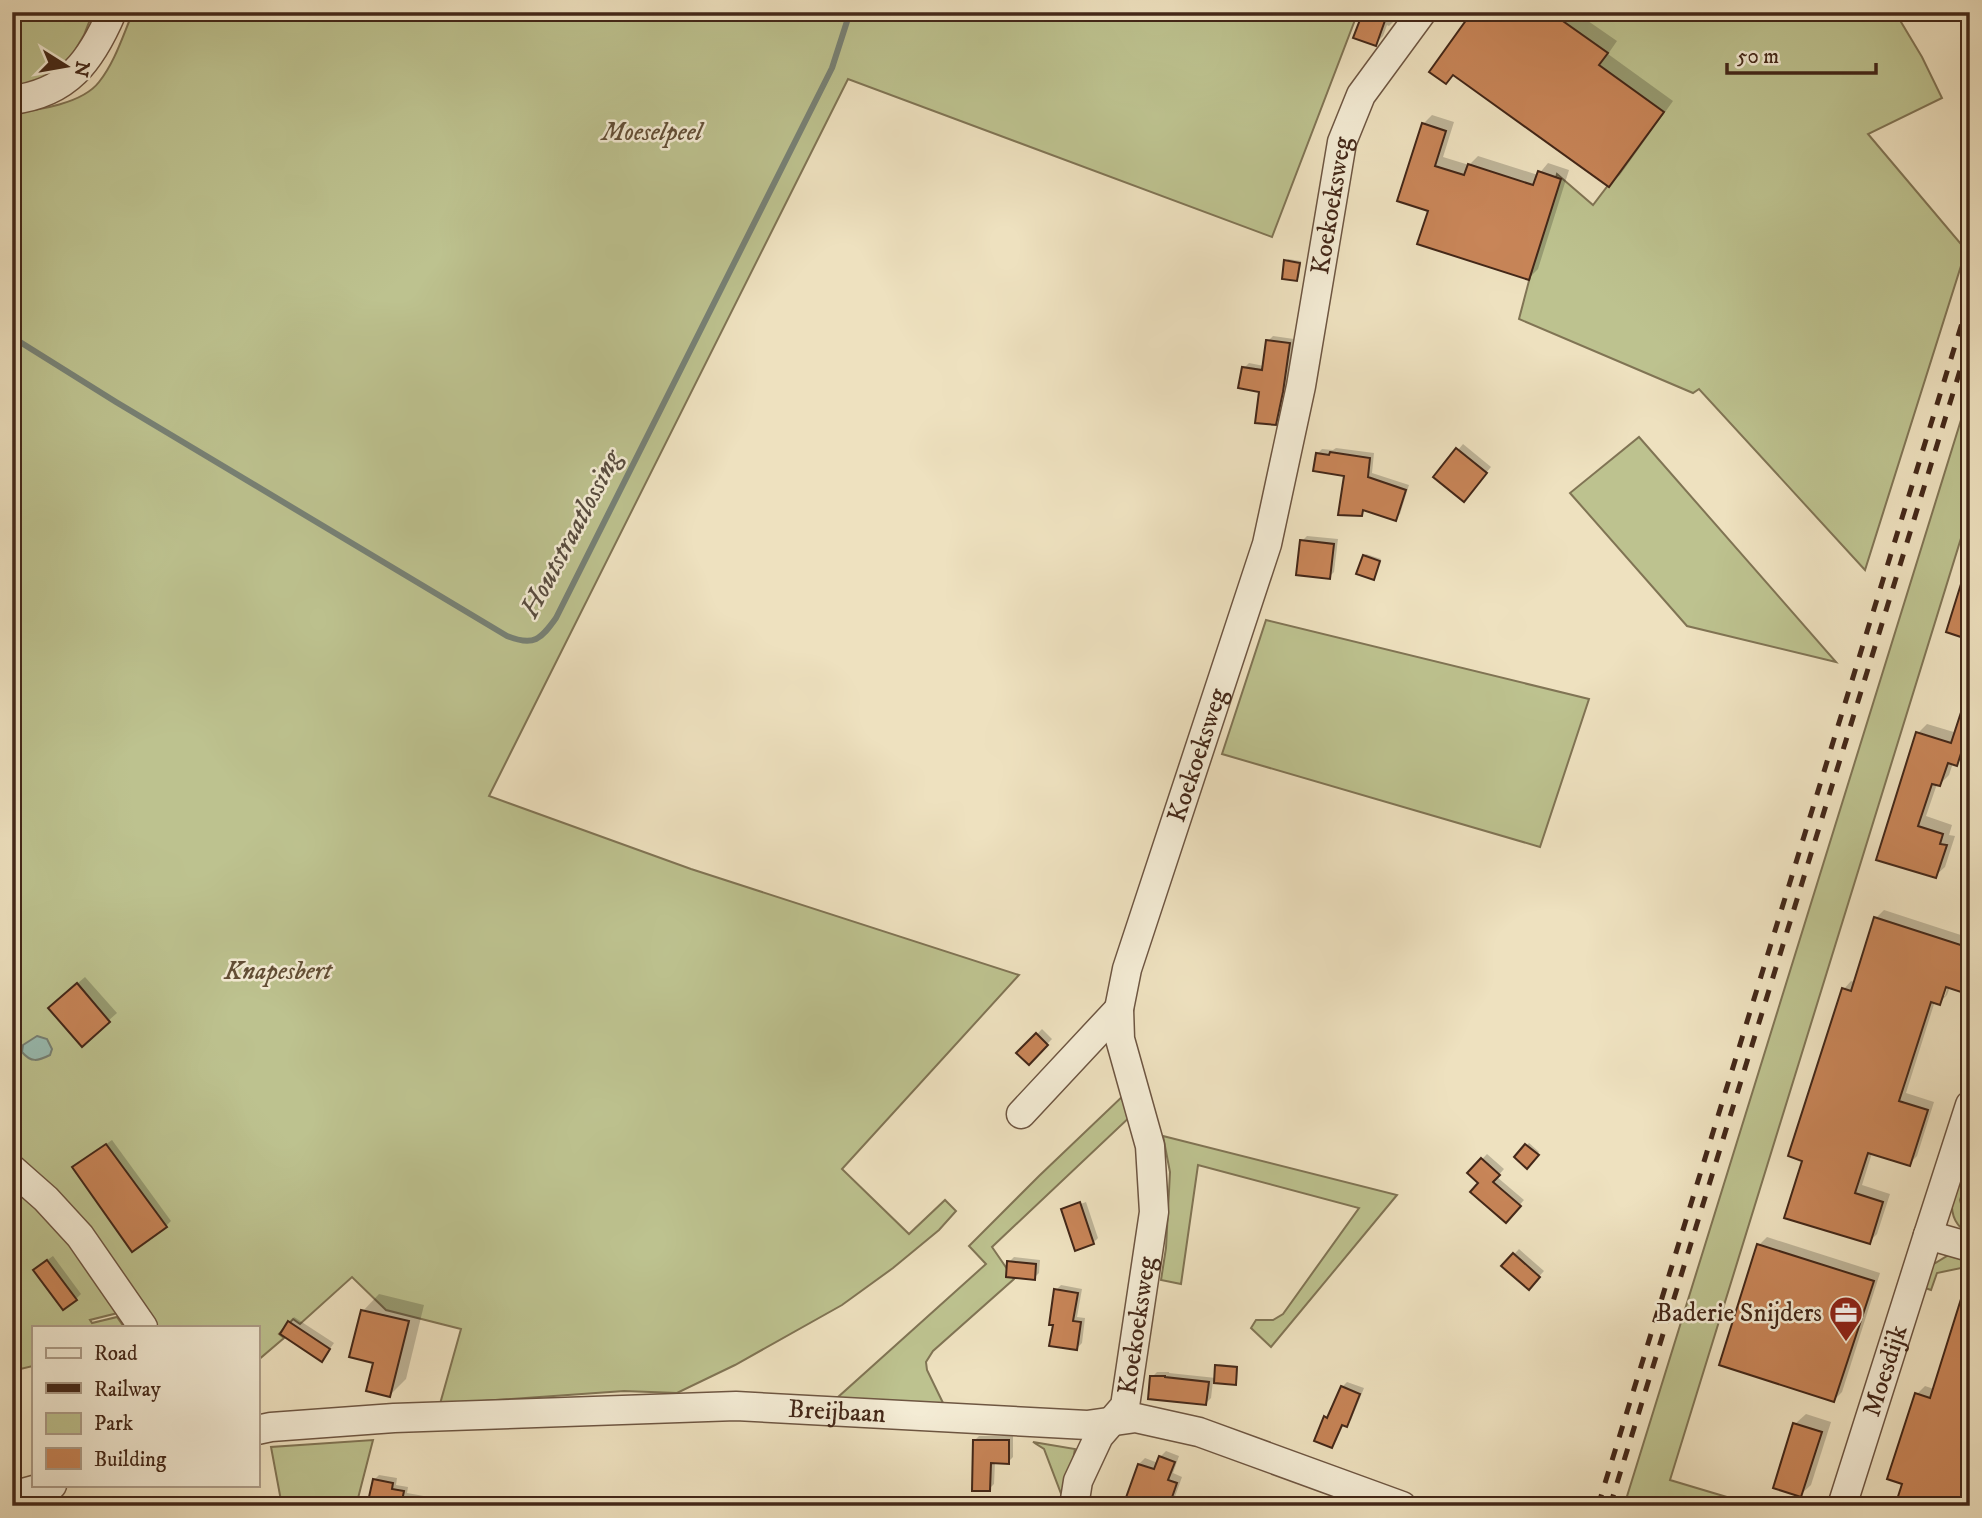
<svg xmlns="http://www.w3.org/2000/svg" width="1982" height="1518" font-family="'IM FELL DW Pica',serif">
	<rect width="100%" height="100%" fill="#eee1bf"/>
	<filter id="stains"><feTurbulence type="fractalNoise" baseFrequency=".00286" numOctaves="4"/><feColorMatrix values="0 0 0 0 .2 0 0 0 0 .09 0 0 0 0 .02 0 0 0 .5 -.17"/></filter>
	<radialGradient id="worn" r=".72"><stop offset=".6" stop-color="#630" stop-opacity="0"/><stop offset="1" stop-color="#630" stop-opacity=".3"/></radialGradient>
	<!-- green -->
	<g fill="#bdc28f" stroke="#807454" stroke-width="2">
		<path d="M 12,12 L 93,12 L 84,35 L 60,76 L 12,95 Z"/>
		<path d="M 133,12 L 1358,12 L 1272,237 L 848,79 L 489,796 L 691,869 L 1019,975 L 842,1169 L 909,1234 L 945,1200 L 956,1211 L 939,1230 L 893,1268 L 842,1305 L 735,1365 L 677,1393 L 624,1391 L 440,1404 L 461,1329 L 386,1310 L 352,1277 L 300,1324 L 293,1319 L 279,1334 L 284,1338 L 257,1361 L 257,1327 L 146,1327 L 134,1309 L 90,1320 L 92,1323 L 117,1317 L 124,1327 L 33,1327 L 33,1366 L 12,1371 L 12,112 C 38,111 83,103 99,82 C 115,62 123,35 133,12 Z"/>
		<path d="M 1525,12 L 1895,12 L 1922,57 L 1942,98 L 1868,134 L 1966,250 L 1865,570 L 1699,389 L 1693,393 L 1519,319 L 1557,174 L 1593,205 L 1663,113 Z"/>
		<path d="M 1970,391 L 1970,509 L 1670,1480 L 1757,1506 L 1624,1506 Z"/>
		<path d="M 1639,437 L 1836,662 L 1687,626 L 1570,493 Z"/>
		<path d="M 1266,620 L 1589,699 L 1540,847 L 1222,754 Z"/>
		<path d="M 1127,1092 L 1134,1113 L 992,1247 L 1014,1279 L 933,1351 L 926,1362 L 927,1370 L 944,1405 L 837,1398 L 986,1264 L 969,1246 L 1039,1176 Z"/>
		<path d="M 1163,1136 L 1397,1195 L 1271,1347 L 1251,1328 L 1256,1320 L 1273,1320 L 1283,1314 L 1359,1208 L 1198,1165 L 1181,1284 L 1161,1280 L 1166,1248 L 1170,1172 Z"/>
		<path d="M 1970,1141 L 1970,1169 L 1960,1200 L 1965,1218 L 1970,1220 L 1970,1234 C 1934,1217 1961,1169 1970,1141 Z"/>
		<path d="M 1947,1256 L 1961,1256 L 1970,1259 L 1970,1271 L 1961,1268 L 1937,1273 L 1931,1290 L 1922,1287 L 1929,1267 Z"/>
		<path d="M 373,1440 L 356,1506 L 282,1506 L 271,1447 Z"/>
		<path d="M 1033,1442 L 1075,1449 L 1065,1504 L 1044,1449 Z"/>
	</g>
	<!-- water -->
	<path fill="#99bdb3" stroke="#778175" stroke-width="2" d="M 37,1036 L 47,1039 L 52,1049 L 50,1055 C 38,1061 31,1063 22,1052 L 23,1045 Z"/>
	<!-- shadow -->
	<g fill="#0003" fill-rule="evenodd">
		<path d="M 1364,12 L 1400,12 L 1397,18 L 1389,26 L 1387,25 L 1383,36 L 1375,44 Z"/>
		<path d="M 1474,12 L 1575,12 L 1617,41 L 1608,54 L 1673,101 L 1620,175 L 1609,185 L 1455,74 L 1446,82 Z"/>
		<path d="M 1432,115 L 1454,122 L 1443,157 L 1469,165 L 1478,156 L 1538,175 L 1548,163 L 1569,170 L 1538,269 L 1529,278 L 1430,210 L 1423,124 Z"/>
		<path d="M 1288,259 L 1301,261 L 1299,277 L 1297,279 L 1286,261 Z"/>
		<path d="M 1273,336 L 1294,339 L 1287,385 L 1280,419 L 1275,424 L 1261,390 L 1244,368 L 1249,363 L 1264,366 L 1268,341 Z"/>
		<path d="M 1463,444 L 1491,467 L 1468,494 L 1436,477 Z"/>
		<path d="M 1336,448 L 1374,453 L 1372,473 L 1409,485 L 1400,514 L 1395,519 L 1366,509 L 1361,514 L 1346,475 L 1317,454 L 1322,449 L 1333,450 Z"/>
		<path d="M 1307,536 L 1338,539 L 1334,572 L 1329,577 L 1302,541 Z"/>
		<path d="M 1366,554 L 1381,559 L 1373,578 L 1364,556 Z"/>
		<path d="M 1970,692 L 1970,747 L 1968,747 L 1966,754 L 1956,764 L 1953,763 L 1949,775 L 1940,784 L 1937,784 L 1926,816 L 1952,825 L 1949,835 L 1955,836 L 1945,867 L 1935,876 L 1879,858 L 1918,733 L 1927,724 L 1957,733 Z"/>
		<path d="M 1884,910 L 1970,938 L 1970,993 L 1950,987 L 1947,995 L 1939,1003 L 1935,1001 L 1906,1093 L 1934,1102 L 1917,1156 L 1909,1164 L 1872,1153 L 1862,1185 L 1890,1194 L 1877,1234 L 1869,1242 L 1804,1160 L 1844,989 L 1851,981 L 1855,982 L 1876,918 ZM 1950,979 L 1945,996 L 1941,996 Z"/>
		<path d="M 85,977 L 117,1013 L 82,1044 L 58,1000 Z"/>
		<path d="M 1042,1029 L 1052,1039 L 1029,1063 L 1019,1053 Z"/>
		<path d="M 112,1140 L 171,1221 L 166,1226 L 79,1163 Z"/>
		<path d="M 1529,1143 L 1539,1152 L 1527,1166 L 1516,1157 Z"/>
		<path d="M 1487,1154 L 1504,1169 L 1497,1177 L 1524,1200 L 1506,1220 L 1481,1183 L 1469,1173 Z"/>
		<path d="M 1086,1202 L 1098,1238 L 1093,1243 L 1063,1209 L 1067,1206 L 1067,1209 Z"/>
		<path d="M 1767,1237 L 1880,1273 L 1842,1392 L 1834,1400 L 1759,1245 Z"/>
		<path d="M 1519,1249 L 1544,1271 L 1533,1283 L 1503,1266 Z"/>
		<path d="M 53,1256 L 81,1294 L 76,1299 L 40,1265 Z"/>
		<path d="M 1014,1257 L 1040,1260 L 1039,1273 L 1034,1278 L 1009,1262 Z"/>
		<path d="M 1970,1283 L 1970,1506 L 1904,1483 L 1917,1394 L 1925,1386 L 1934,1389 Z"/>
		<path d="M 1061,1285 L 1082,1289 L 1077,1317 L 1085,1318 L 1082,1343 L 1077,1348 L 1055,1324 L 1056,1290 Z"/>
		<path d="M 379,1294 L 424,1305 L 406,1379 L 390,1395 L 375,1361 L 363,1311 Z"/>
		<path d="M 294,1317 L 334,1343 L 322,1360 L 282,1333 Z"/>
		<path d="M 1219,1364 L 1238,1366 L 1237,1381 L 1235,1383 L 1213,1381 L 1211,1398 L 1206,1403 L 1152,1377 L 1157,1372 L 1169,1372 L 1169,1373 L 1216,1378 L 1217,1366 Z"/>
		<path d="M 1347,1382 L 1364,1388 L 1351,1420 L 1346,1425 L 1344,1424 L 1336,1441 L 1332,1446 L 1326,1417 L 1331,1413 L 1342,1387 Z"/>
		<path d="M 1806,1414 L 1831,1422 L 1811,1485 L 1800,1495 L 1795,1424 Z"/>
		<path d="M 979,1436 L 1013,1436 L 1013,1457 L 1008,1462 L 995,1462 L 994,1484 L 989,1489 L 974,1441 Z"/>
		<path d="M 1166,1451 L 1179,1456 L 1173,1473 L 1182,1477 L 1173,1502 L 1182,1506 L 1127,1506 L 1139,1464 L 1145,1458 L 1158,1463 L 1160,1457 Z"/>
		<path d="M 379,1475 L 397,1478 L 396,1485 L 408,1487 L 407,1493 L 435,1498 L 433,1506 L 369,1506 L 374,1480 Z"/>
	</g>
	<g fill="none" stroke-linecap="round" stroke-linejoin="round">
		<!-- stream -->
		<path stroke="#778175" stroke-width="6" d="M 12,337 L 116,402 L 507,636 C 534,647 541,639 556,618 L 832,68 L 850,12"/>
	</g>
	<!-- building -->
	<g fill="#c88558" stroke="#432718" stroke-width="2">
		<path d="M 1363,12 L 1388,12 L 1376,46 L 1353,38 Z"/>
		<path d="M 1472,12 L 1550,12 L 1608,53 L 1599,65 L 1664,112 L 1609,187 L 1453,75 L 1446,84 L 1429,72 Z"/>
		<path d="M 1422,123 L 1446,131 L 1435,166 L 1464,175 L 1468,164 L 1533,185 L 1538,171 L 1561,179 L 1529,280 L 1417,244 L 1428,211 L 1397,201 Z"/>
		<path d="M 1284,260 L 1300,263 L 1297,281 L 1282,279 Z"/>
		<path d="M 1266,340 L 1290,343 L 1283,392 L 1276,425 L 1255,423 L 1259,392 L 1238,388 L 1242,367 L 1262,370 Z"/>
		<path d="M 1456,448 L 1487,473 L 1464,502 L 1433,477 Z"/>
		<path d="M 1330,452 L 1370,458 L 1368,477 L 1406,490 L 1396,521 L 1363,510 L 1362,516 L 1338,515 L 1344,476 L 1313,471 L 1316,453 L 1329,455 Z"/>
		<path d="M 1300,540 L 1334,544 L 1330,579 L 1296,575 Z"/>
		<path d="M 1363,555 L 1380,561 L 1374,580 L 1356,574 Z"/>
		<path d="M 1966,568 L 1970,568 L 1970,640 L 1946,632 Z"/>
		<path d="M 1966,697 L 1970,697 L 1970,749 L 1963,747 L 1957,766 L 1948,763 L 1940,786 L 1932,784 L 1918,826 L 1943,834 L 1940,844 L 1947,845 L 1936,878 L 1876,860 L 1916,732 L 1951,743 Z"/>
		<path d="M 1874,917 L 1970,948 L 1970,976 L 1964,979 L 1970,995 L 1946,987 L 1940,1005 L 1931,1002 L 1899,1101 L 1928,1110 L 1910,1166 L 1868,1153 L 1855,1193 L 1883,1202 L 1870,1244 L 1784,1218 L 1802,1161 L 1788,1156 L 1842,988 L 1851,991 Z"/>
		<path d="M 77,983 L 110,1022 L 82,1047 L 48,1008 Z"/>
		<path d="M 1036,1033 L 1048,1045 L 1029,1065 L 1016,1053 Z"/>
		<path d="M 106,1144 L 167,1227 L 132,1252 L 72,1167 Z"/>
		<path d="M 1525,1144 L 1539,1155 L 1527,1169 L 1514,1157 Z"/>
		<path d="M 1481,1158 L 1500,1175 L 1493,1182 L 1521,1206 L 1506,1223 L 1470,1192 L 1478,1183 L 1467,1173 Z"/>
		<path d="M 1080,1202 L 1094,1244 L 1075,1251 L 1061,1209 Z"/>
		<path d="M 1757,1244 L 1874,1281 L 1834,1402 L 1719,1365 Z"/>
		<path d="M 1513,1253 L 1540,1277 L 1529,1290 L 1501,1266 Z"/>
		<path d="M 47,1260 L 77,1300 L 63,1310 L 33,1270 Z"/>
		<path d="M 1007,1261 L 1036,1264 L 1035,1280 L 1006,1277 Z"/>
		<path d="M 1966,1283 L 1970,1283 L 1970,1506 L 1895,1506 L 1902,1484 L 1887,1479 L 1915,1393 L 1930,1398 Z"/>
		<path d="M 1054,1289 L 1078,1293 L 1073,1321 L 1081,1322 L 1077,1350 L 1049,1346 L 1053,1325 L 1049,1325 Z"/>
		<path d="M 361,1310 L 409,1321 L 390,1397 L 366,1391 L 373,1363 L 349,1357 Z"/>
		<path d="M 288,1321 L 330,1349 L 322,1362 L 280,1334 Z"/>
		<path d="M 1215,1365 L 1237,1367 L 1236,1385 L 1214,1383 Z"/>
		<path d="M 1150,1376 L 1165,1376 L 1165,1377 L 1209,1382 L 1206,1405 L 1148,1399 Z"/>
		<path d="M 1341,1386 L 1360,1394 L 1347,1427 L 1342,1425 L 1332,1448 L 1314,1441 L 1324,1416 L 1327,1418 Z"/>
		<path d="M 1793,1423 L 1822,1432 L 1801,1497 L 1773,1488 Z"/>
		<path d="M 973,1440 L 1009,1440 L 1009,1464 L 991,1463 L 990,1491 L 972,1491 Z"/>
		<path d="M 1159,1456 L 1175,1462 L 1168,1480 L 1177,1483 L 1169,1506 L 1123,1506 L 1138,1464 L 1154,1469 Z"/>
		<path d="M 373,1479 L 393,1483 L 392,1489 L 404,1491 L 401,1506 L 367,1506 Z"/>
	</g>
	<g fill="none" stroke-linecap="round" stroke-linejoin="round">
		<!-- minor casing -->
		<g stroke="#6e5642" stroke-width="31">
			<g id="minor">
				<path d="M 12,100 C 68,93 91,61 112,12"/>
				<path d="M 1021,1114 L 1119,1009"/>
				<path d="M 12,1169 L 46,1199 L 80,1236 L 143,1327"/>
				<path d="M 1928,1235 L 1970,1105"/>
				<path id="s1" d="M 257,1430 L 271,1427 L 394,1418 L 736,1406 L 1087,1425 L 1136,1418 L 1199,1432 L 1402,1506"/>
				<path d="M 12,1496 L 52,1485"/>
				<path id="s2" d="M 1074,1506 L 1078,1481 L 1099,1436 L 1125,1406 L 1154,1212 L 1150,1146 L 1120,1039 L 1119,1009 L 1127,969 L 1267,544 L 1301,386 L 1342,142 L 1361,95 L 1422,12"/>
				<path id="s3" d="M 1842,1506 L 1928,1235 L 1970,1247"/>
			</g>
		</g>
		<!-- minor -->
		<use href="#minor" stroke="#f4ecd5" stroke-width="28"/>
		<!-- rail -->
		<g stroke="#432718" stroke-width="5" stroke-dasharray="12 12" stroke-linecap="butt">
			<path d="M 1598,1506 L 1970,297"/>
			<path d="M 1610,1506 L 1970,338"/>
		</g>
	</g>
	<!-- icons -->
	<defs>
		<g id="office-pin" transform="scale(1.75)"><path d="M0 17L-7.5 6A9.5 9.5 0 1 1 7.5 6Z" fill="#8f2418" stroke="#f4ecd5"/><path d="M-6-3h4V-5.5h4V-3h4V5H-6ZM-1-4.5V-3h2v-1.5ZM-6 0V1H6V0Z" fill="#fff"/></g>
	</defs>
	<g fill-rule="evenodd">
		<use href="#office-pin" x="1846" y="1313"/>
	</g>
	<g text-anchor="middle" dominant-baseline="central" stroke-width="5" stroke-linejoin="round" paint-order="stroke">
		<!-- park labels -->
		<g font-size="26" font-style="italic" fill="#624e36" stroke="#f4ecd5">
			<text x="652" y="132">Moeselpeel</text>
			<text x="278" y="971">Knapesbert</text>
		</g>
		<!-- street labels -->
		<g font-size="26" fill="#432718" stroke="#f4ecd5">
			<text stroke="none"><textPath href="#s2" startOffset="1351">Koekoeksweg</textPath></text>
			<text stroke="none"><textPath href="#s2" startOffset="784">Koekoeksweg</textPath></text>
			<text stroke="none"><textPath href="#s2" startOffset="196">Koekoeksweg</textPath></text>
			<text stroke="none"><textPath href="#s3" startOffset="142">Moesdijk</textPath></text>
			<text stroke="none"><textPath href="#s1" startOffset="581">Breijbaan</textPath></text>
		</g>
		<!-- poi labels -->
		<g font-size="26" fill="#432718" stroke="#f4ecd5" text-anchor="end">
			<text x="1822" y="1313">Baderie Snijders</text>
		</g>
		<!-- water labels -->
		<g font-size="28" font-style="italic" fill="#584c3f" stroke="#f4ecd5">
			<text transform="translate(571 534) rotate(-62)">Houtstraatlossing</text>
		</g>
	</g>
	<!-- margin -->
	<rect width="1982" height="1518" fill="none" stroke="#eee1bf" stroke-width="42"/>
	<rect x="14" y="14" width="1954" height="1490" fill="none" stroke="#432718" stroke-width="3.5"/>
	<rect x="21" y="21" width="1940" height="1476" fill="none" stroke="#432718" stroke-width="2"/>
	<!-- legend -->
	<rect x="32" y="1326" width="228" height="161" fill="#f4ecd5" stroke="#ad9d89" stroke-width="2"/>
	<rect x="46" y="1348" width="35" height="10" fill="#f4ecd5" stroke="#ad9d89" stroke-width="2"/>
	<text x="94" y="1360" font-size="21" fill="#432718">Road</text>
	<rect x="46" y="1383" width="35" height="10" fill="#432718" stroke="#ad9d89" stroke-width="2"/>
	<text x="94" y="1396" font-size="21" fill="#432718">Railway</text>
	<rect x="46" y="1413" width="35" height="21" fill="#bdc28f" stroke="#ad9d89" stroke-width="2"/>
	<text x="94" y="1430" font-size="21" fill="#432718">Park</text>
	<rect x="46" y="1448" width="35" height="21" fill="#c88558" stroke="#ad9d89" stroke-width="2"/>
	<text x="94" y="1466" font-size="21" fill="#432718">Building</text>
	<!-- north arrow -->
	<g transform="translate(66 66) rotate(101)" stroke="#f4ecd5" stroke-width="5" paint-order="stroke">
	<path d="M0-5L12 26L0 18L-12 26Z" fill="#432718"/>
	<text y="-10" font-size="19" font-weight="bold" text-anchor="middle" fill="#432718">N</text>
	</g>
	<!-- scale -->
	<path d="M1727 63v10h149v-10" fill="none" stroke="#432718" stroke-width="3.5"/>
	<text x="1737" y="63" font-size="21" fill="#432718" stroke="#f4ecd5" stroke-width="5" paint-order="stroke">50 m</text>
	<rect width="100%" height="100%" filter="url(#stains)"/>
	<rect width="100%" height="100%" fill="url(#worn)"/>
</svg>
